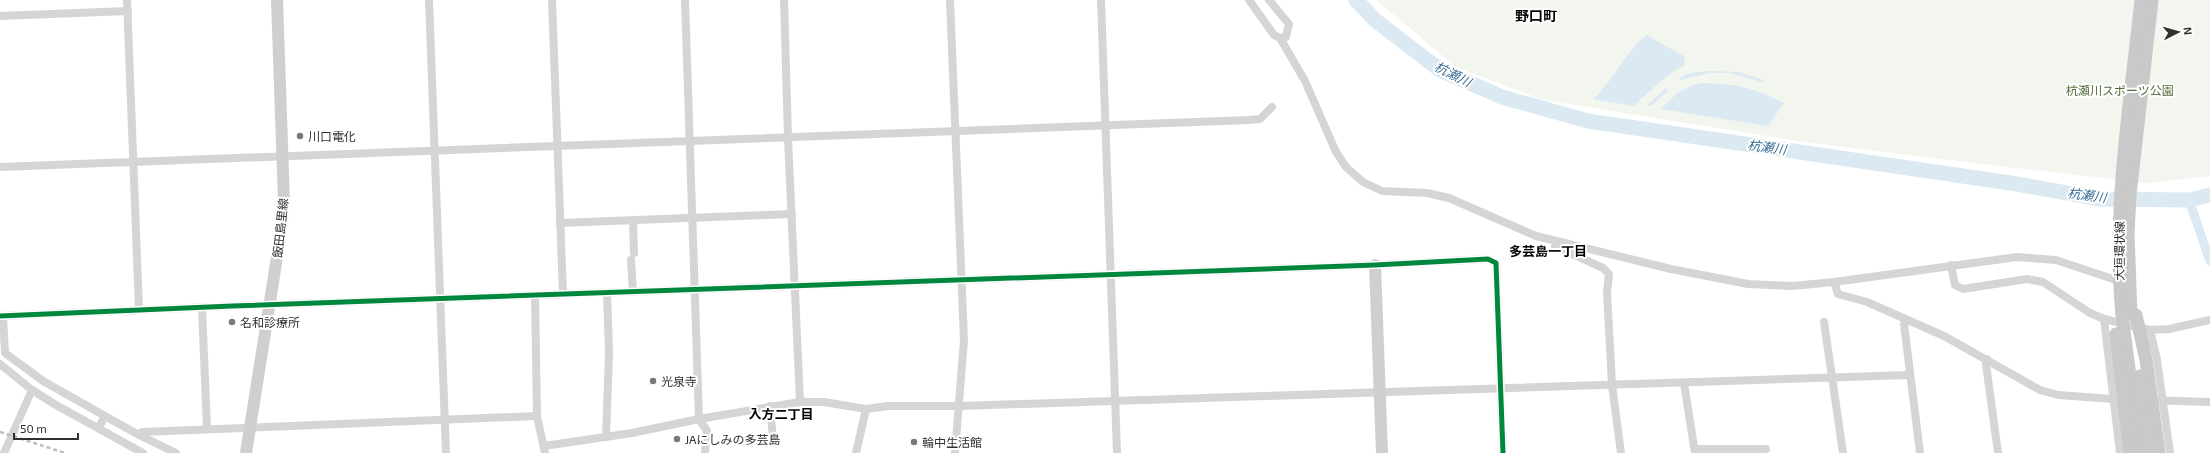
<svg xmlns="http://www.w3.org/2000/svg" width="2210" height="453" font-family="'Exo 2','Noto Sans JP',sans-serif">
	<rect width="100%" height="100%" fill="#fff"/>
	<!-- green -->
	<path fill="#f2f6ee" d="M 1376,0 L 2210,0 L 2210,176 L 2148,183 L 2007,167 L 1798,141 L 1543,100 L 1456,67 Z"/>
	<!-- water -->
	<g fill="#dbe9f2">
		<path d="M 1647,35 L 1685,57 L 1684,66 C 1668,72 1648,94 1633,106 L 1593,99 C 1614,81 1625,51 1647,35 Z"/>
		<path d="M 1711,71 L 1740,72 L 1763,80 L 1762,82 L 1729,73 L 1709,73 L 1677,81 C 1685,72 1699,72 1711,71 Z"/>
		<path d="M 1701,83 C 1738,84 1751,87 1784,103 L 1768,126 L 1661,109 C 1675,95 1681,88 1701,83 Z"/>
		<path d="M 1666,88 L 1668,91 L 1651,106 L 1647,105 Z"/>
	</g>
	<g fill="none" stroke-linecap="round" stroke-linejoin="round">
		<!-- canal -->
		<path stroke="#dbe9f2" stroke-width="9" d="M 2189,200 L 2210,261"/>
		<!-- river -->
		<path stroke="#dbe9f2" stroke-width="15" d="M 1356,0 L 1375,20 L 1440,70 L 1502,97 L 1588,121 L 2017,184 L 2100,199 L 2189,200 L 2210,195"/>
		<!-- street -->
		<g stroke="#d5d5d5" stroke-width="8">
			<path d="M 127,0 L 139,309"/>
			<path d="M 429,0 L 446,453"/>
			<path d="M 552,0 L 563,294"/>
			<path d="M 685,0 L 699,419 L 707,431 L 705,453"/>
			<path d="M 784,0 L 788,138 L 800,402"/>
			<path d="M 950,0 L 964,340 L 955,453"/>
			<path d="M 1101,0 L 1117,453"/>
			<path d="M 1249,0 L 1274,35 L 1280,38 L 1305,81 L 1336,152 L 1346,167 L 1363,182 L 1382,191 L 1427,193 L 1449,198 L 1536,236 L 1671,269 L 1748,284 L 1792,286 L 1834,282 L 2017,257 L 2056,260 L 2119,281"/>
			<path d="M 1269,0 L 1289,24 L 1286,37 L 1280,38"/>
			<path d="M 0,16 L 128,11"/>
			<path d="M 0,167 L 1248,120 L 1260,119 L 1272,107"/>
			<path d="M 633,220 L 634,253"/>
			<path d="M 560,223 L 792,214"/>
			<path d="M 1555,246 L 1603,268 L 1609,274 L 1607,292 L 1612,385 L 1621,453"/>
			<path d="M 631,260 L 633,292"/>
			<path d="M 1951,265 L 1955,285 L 1963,289 L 2027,279 L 2043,282 L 2090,313 L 2104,319 L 2150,330 L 2169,329 L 2210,320"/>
			<path d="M 1834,282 L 1838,294 L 1867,302 L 1944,336 L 2040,390 L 2058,395 L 2127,400"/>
			<path d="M 535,295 L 537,416 L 545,453"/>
			<path d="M 202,307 L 207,429"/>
			<path d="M 0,316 L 232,306 L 1375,265 L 1488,259 L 1496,263 L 1503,453"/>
			<path d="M 3,316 L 5,353 L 43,381 L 105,416 L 99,427"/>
			<path d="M 2104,319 L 2120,453"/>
			<path d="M 1907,321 L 1904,324 L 1920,453"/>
			<path d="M 1824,322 L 1843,453"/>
			<path d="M 2150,330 L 2157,360 L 2170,453"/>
			<path d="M 1987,359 L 1986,364 L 1998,453"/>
			<path d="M 0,364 L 32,390 L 56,405 L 143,453"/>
			<path d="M 1684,383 L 1695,453"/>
			<path d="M 2148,400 L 2210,402"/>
			<path d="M 770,406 L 773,439"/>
			<path d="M 105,416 L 139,435 L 142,432 L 537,416"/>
			<path d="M 139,435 L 176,453"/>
			<path d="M 606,437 L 609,353 L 607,293"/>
			<path d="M 544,446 L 632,433 L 699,419 L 800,402 L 824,402 L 866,409 L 888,406 L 960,406 L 1909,375"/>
			<path d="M 1695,449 L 1766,449"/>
			<path d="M 4,453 L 32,390"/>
			<path d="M 856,453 L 866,409"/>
		</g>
		<!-- secondary -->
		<g stroke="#cfcfcf" stroke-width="12">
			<path d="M 1375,265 L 1382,453"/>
			<path d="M 246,453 L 280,238 L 284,202 L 277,0"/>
		</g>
		<!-- primary -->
		<g stroke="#c9c9c9" stroke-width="13">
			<path d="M 2131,314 L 2128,233 L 2130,195 L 2152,0"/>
			<path d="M 2122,315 C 2112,209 2130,105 2141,0"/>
		</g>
		<!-- rail -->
		<path stroke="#bdbdbd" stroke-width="2.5" stroke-dasharray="4 3" stroke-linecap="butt" d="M 0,432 L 65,453"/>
		<!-- primary-bridge -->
		<g stroke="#c9c9c9" stroke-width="13">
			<path d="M 2122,315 L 2140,453"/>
			<path d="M 2136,315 L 2146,360 L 2159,453"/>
			<path d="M 2116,334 L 2130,453"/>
			<path d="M 2140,376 L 2150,453"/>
		</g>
		<!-- cycleway casing -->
		<g stroke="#fff" stroke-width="8">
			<path id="cycleway" d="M 0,316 L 232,306 L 1375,265 L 1488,259 L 1496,263 L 1503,453"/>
		</g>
		<!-- cycleway -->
		<use href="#cycleway" stroke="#00873e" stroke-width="5"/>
	</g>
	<!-- markers -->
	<g fill="#797979" stroke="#fff" stroke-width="1.5">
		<circle cx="300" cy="136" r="4"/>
		<circle cx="232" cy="322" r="4"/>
		<circle cx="653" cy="381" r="4"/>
		<circle cx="677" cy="439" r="4"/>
		<circle cx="914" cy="442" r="4"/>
	</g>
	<g text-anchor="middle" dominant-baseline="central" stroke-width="4" stroke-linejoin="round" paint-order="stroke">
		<!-- park labels -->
		<g font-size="12" fill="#536e3d" stroke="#fff">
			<text x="2120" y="90">杭瀬川スポーツ公園</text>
		</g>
		<!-- poi labels -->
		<g font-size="12" fill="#313131" stroke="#fff" text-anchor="start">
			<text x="308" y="136">川口電化</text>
			<text x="240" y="322">名和診療所</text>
			<text x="661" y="381">光泉寺</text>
			<text x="685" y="439">JAにしみの多芸島</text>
			<text x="922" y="442">輪中生活館</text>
		</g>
		<!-- street labels -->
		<g font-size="12" fill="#313131" stroke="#fff">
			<text transform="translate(280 228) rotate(-84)">飯田島里線</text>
			<text transform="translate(2119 251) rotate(-90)">大垣環状線</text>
		</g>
		<!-- water labels -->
		<g font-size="13" font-style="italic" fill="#3d7096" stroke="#fff">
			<text transform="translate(1453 74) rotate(27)">杭瀬川</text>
			<text transform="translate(1767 147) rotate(8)">杭瀬川</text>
			<text transform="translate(2087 195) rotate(8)">杭瀬川</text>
		</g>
		<!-- neighbourhood labels -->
		<g font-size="13" font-weight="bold" fill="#000" stroke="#fff">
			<text x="1548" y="251">多芸島一丁目</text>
			<text x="781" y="414">入方二丁目</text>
		</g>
		<!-- quarter labels -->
		<g font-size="14" font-weight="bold" fill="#000" stroke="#fff">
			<text x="1536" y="15">野口町</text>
		</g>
	</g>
	<!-- north arrow -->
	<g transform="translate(2178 32) rotate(84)" stroke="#ffffff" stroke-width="3" paint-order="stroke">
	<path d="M0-3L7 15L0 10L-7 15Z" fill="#313131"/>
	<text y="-6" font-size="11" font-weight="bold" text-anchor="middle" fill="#313131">N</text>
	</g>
	<!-- scale -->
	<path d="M14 433v6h64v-6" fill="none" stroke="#313131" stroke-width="2"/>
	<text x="20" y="433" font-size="12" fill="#313131" stroke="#ffffff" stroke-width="3" paint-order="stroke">50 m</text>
</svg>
